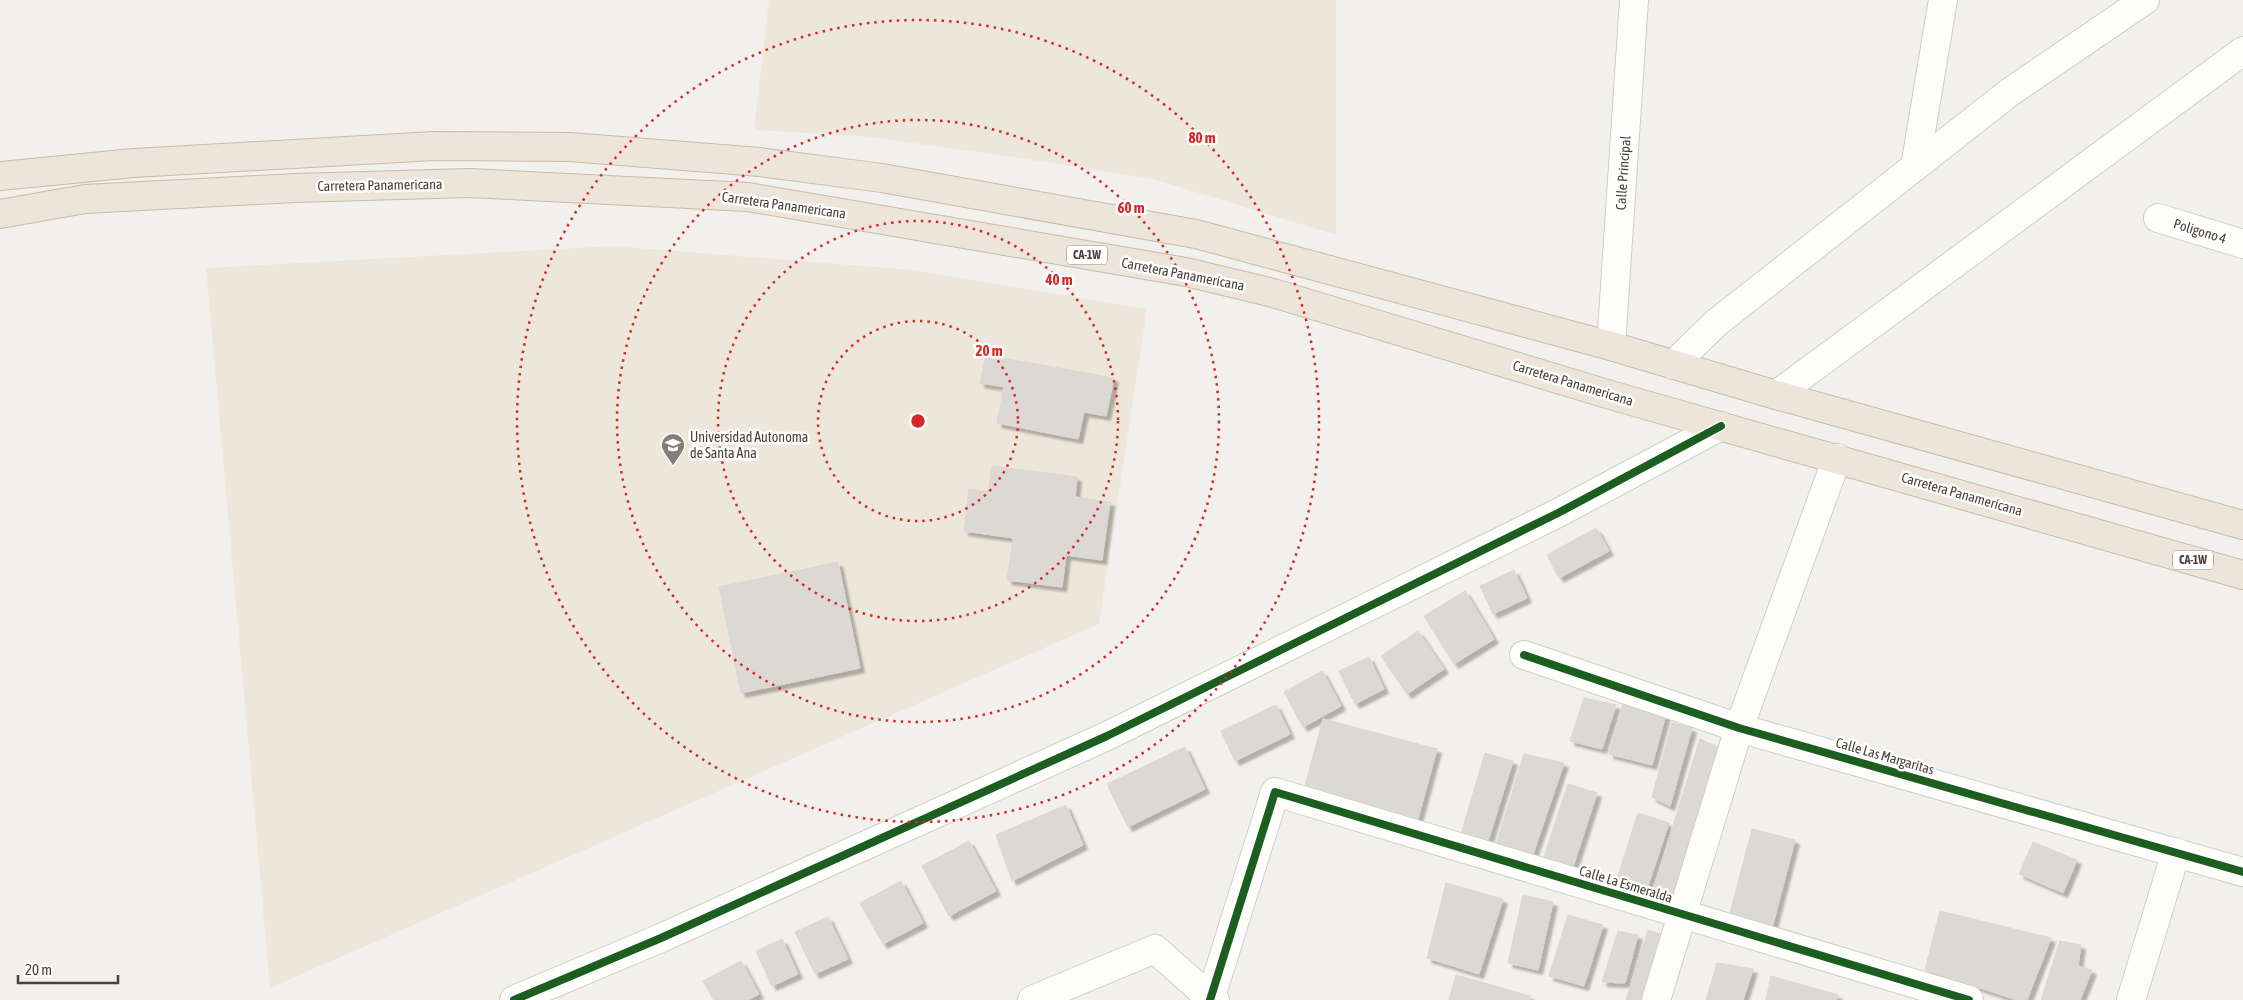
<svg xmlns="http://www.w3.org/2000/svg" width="2243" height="1000" font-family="'Asap Condensed',sans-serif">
	<defs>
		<filter id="shadow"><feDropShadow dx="4.5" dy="4.5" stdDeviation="1" flood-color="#0004"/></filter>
	</defs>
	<rect width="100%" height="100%" fill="#f2f0ec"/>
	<!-- education -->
	<g fill="#ede7db">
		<path d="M 769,0 L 1336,0 L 1336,235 L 1153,179 L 1007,156 L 861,136 L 754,130 Z"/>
		<path d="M 612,246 L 914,270 L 1147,309 L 1099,624 L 270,988 L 206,268 Z"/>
	</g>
	<!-- building -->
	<g fill="#dcd9d4" stroke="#dbd7d2" filter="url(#shadow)">
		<path d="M 986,355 L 1114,378 L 1106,416 L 1084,412 L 1078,439 L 997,423 L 1004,387 L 980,383 Z"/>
		<path d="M 992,466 L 1077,477 L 1075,497 L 1110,502 L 1102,560 L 1066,555 L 1062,587 L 1007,580 L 1013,538 L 964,531 L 969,489 L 988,492 Z"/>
		<path d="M 1596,528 L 1609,551 L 1559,578 L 1547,555 Z"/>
		<path d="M 838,562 L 860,668 L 741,693 L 719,587 Z"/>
		<path d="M 1514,570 L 1527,598 L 1493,614 L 1480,586 Z"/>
		<path d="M 1465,591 L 1494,639 L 1454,664 L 1424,616 Z"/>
		<path d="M 1418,631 L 1444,669 L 1407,694 L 1381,656 Z"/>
		<path d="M 1369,657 L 1384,689 L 1355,704 L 1339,671 Z"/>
		<path d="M 1322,671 L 1341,706 L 1303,727 L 1284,692 Z"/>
		<path d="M 1584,698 L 1616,705 L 1602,749 L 1570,741 Z"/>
		<path d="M 1623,702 L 1666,714 L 1652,765 L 1609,754 Z"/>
		<path d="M 1276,705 L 1290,734 L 1235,761 L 1221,731 Z"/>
		<path d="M 1323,719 L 1437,749 L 1416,826 L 1302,797 Z"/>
		<path d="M 1672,723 L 1692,728 L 1670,806 L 1652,797 Z"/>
		<path d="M 1700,739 L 1724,750 L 1679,900 L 1653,890 Z"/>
		<path d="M 1185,747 L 1205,789 L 1128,827 L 1107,784 Z"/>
		<path d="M 1485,753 L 1513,761 L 1488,841 L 1461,834 Z"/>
		<path d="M 1524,754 L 1564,763 L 1532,857 L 1496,845 Z"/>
		<path d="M 1568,784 L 1597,793 L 1572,870 L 1543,860 Z"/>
		<path d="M 1066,805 L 1083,845 L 1012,881 L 996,835 Z"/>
		<path d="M 1638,813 L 1669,823 L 1647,889 L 1617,879 Z"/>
		<path d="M 1752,829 L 1795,840 L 1772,928 L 1729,917 Z"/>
		<path d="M 969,841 L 996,891 L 949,916 L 922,866 Z"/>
		<path d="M 2033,842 L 2077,860 L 2063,893 L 2019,874 Z"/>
		<path d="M 901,881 L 923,923 L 883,944 L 860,903 Z"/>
		<path d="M 1446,883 L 1503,899 L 1479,974 L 1427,958 Z"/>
		<path d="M 1523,895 L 1553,902 L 1538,970 L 1508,963 Z"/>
		<path d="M 1940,911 L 2051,938 L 2027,1000 L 2017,1000 L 1925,970 Z"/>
		<path d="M 1568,915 L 1603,925 L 1584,986 L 1549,976 Z"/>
		<path d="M 828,917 L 848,959 L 815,974 L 795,932 Z"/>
		<path d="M 1648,930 L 1666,936 L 1646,1000 L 1626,1000 Z"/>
		<path d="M 1618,931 L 1638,935 L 1625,983 L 1602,982 Z"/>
		<path d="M 782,939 L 798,974 L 772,986 L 756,951 Z"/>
		<path d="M 2060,941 L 2081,945 L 2078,966 L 2092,970 L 2080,1000 L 2041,1000 Z"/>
		<path d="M 741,961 L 759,994 L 748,1000 L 714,1000 L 703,981 Z"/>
		<path d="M 1717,963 L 1753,969 L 1743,1000 L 1706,1000 Z"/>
		<path d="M 1456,975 L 1530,996 L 1529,1000 L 1449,1000 Z"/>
		<path d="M 1771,976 L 1838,995 L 1836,1000 L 1766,1000 Z"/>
	</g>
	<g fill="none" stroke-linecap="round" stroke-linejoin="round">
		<!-- street casing -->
		<g stroke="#d0ceca" stroke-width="30">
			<g id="street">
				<path d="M 1915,167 L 1943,0"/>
				<path d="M 2158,218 L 2243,244"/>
				<path d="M 1611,346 L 1634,0"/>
				<path d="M 1673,365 L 1716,323 L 2010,92 L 2145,0"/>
				<path d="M 1776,395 L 2243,51"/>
				<path d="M 1524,655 L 1739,728 L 2243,872"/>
				<path d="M 514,1000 L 661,938 L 1107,736 L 1558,513 L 1721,426"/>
				<path d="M 1032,1000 L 1155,949 L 1210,998 L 1215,1000"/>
				<path d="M 1210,1000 L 1275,792 L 1969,1000"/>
				<path d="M 1656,1000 L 1739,728 L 1837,458"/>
				<path d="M 2131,1000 L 2176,852"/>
			</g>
		</g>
		<!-- highway casing -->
		<g stroke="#cabba7" stroke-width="30">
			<g id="highway">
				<path d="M 0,176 L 134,163 L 434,146 L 570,147 L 760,162 L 882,178 L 1196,234 L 1611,346 L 1776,395 L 2243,525"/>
				<path d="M 0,214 L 85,199 L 295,188 L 470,183 L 748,197 L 1186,272 L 1273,293 L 1614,396 L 2243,575"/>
			</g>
		</g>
		<!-- street -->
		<use href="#street" stroke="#fdfdfc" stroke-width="28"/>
		<!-- highway -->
		<use href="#highway" stroke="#ede5d9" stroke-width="28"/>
		<!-- cycleway casing -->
		<g stroke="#fff" stroke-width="11">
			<g id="cycleway">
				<path d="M 1524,655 L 1739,728 L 2243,872"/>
				<path d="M 514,1000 L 661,938 L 1107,736 L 1558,513 L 1721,426"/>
				<path d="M 1210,1000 L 1275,792 L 1969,1000"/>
			</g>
		</g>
		<!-- cycleway -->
		<use href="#cycleway" stroke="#1b5e20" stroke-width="8"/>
	</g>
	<!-- distance rings -->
	<g fill="none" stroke="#d62828" stroke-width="2.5" stroke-dasharray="2.5 5">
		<circle cx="918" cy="421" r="100"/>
		<circle cx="918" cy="421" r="200"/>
		<circle cx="918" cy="421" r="301"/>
		<circle cx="918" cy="421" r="401"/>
	</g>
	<!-- icons -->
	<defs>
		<g id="university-pin" transform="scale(1.25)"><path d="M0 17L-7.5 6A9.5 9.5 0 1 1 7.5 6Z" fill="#847e76" stroke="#fff"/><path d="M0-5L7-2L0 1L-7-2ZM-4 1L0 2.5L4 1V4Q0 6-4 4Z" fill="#fff"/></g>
	</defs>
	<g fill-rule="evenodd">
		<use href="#university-pin" x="673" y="445"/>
	</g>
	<g text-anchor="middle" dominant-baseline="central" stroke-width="5" stroke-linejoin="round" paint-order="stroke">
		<!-- shield labels -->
		<g fill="#fff" stroke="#807a73" stroke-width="1">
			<rect x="1067" y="245.5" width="40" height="19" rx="4"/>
			<rect x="2173" y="550.5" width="40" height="19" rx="4"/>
		</g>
		<g font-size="12" font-weight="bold" fill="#494137">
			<text x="1087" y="255">CA-1W</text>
			<text x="2193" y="560">CA-1W</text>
		</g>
		<!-- street labels -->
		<g font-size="14" fill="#494137" stroke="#fff">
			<text transform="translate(1623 173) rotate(-86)">Calle Principal</text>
			<text transform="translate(380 185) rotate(-1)">Carretera Panamericana</text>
			<text transform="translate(784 205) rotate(8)">Carretera Panamericana</text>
			<text transform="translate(2200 231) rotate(17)">Poligono 4</text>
			<text transform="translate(1183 274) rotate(11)">Carretera Panamericana</text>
			<text transform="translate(1573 383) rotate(17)">Carretera Panamericana</text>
			<text transform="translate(1962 494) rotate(16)">Carretera Panamericana</text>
			<text transform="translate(1885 756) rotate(16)">Calle Las Margaritas</text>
			<text transform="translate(1626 884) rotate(17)">Calle La Esmeralda</text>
		</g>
		<!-- poi labels -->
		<g font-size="14" fill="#494137" stroke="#fff" text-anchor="start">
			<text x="690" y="437">Universidad Autonoma<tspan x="690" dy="16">de Santa Ana</tspan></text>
		</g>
	</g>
	<circle cx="918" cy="421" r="8" fill="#d62828" stroke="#fff" stroke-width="2.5"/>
	<g font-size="15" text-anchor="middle" font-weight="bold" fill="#d62828" stroke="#fff" stroke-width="5" stroke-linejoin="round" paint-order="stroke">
		<text x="1202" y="143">80 m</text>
		<text x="1131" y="213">60 m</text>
		<text x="1059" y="285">40 m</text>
		<text x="989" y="356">20 m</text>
	</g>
	<!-- scale -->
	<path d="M18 975v8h100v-8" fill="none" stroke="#494137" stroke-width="2.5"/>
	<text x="25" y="975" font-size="15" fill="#494137" stroke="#ffffff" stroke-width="4" paint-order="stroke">20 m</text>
</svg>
